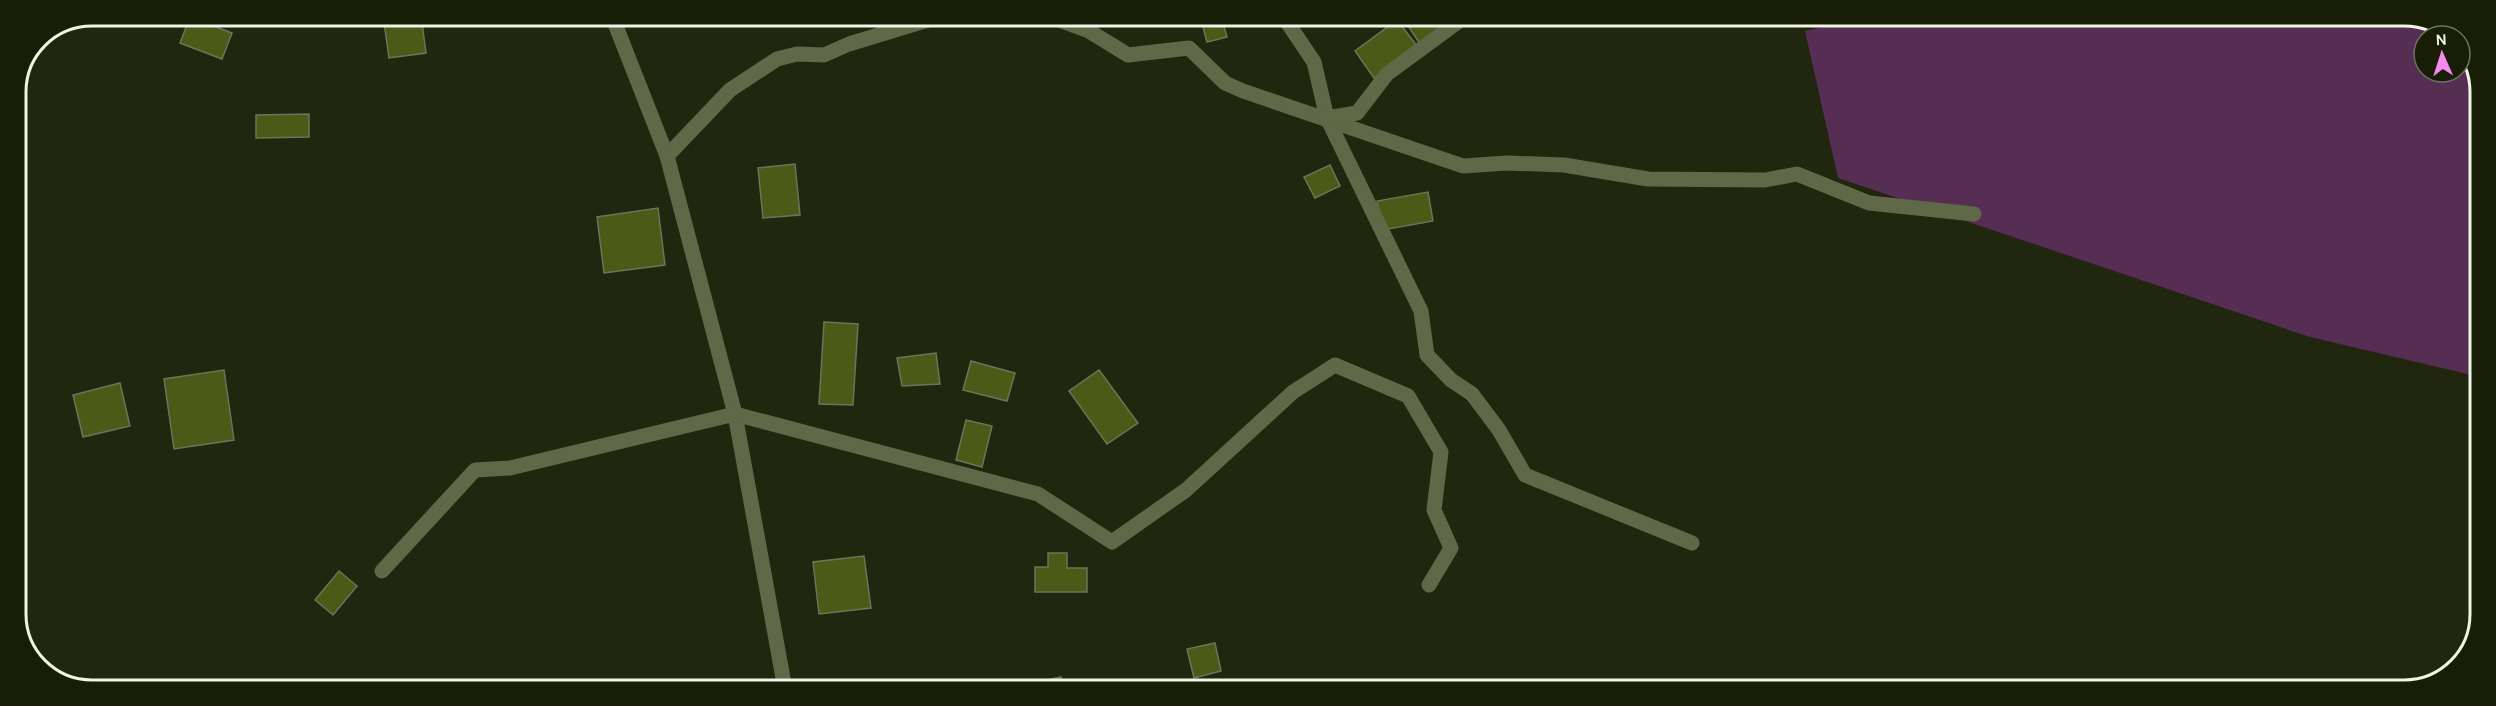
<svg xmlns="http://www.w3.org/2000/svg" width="2496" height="706" font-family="Karla,sans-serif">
	<rect width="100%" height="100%" fill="#21260f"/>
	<!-- green -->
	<path fill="#562d53" d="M 1862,17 L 2424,18 L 2454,36 L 2424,36 L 2424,72 L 2460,72 L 2460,40 L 2481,86 L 2480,377 L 2310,337 L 1838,178 L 1805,31 Z"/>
	<!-- building -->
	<g fill="#4c5917" stroke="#6d745a" stroke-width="1.5">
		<path d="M 383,15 L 421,15 L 426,53 L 389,58 Z"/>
		<path d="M 549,15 L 580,16 L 580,20 L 549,21 Z"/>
		<path d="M 1200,16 L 1221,16 L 1227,37 L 1207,42 Z"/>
		<path d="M 1405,16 L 1460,16 L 1420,44 L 1403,18 Z"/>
		<path d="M 190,17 L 232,33 L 222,59 L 180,43 Z"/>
		<path d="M 1397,20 L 1418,47 L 1374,78 L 1355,51 Z"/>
		<path d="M 309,114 L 309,137 L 256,138 L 256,115 Z"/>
		<path d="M 795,164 L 800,215 L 763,218 L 758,168 Z"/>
		<path d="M 1330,165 L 1340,186 L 1315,198 L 1304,177 Z"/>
		<path d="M 1428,192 L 1433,221 L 1383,230 L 1377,201 Z"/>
		<path d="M 658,208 L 665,265 L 604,273 L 597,217 Z"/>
		<path d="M 824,322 L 858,324 L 853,405 L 819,404 Z"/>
		<path d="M 936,353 L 940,384 L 902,386 L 897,358 Z"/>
		<path d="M 971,361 L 1015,373 L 1007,401 L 963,390 Z"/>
		<path d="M 224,370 L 234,440 L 174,449 L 164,379 Z"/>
		<path d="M 1099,370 L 1138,423 L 1107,444 L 1069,391 Z"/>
		<path d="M 120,383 L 130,426 L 83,437 L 73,395 Z"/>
		<path d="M 966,420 L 992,426 L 982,467 L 956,460 Z"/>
		<path d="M 1048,553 L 1067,553 L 1067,568 L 1087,568 L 1087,592 L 1035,592 L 1035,567 L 1048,567 Z"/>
		<path d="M 864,556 L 871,608 L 819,614 L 813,562 Z"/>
		<path d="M 339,571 L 357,586 L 333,615 L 315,600 Z"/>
		<path d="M 1215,643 L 1221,671 L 1194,678 L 1187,649 Z"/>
		<path d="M 1061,677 L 1064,690 L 1040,690 L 1038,682 Z"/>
	</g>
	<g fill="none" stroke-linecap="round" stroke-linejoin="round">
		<!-- street -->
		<g stroke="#5f6847" stroke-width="15">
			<path d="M 612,16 L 667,156 L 735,414 L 785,689"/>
			<path d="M 1048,16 L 1089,31 L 1128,55 L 1189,48 L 1225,83 L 1243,91 L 1463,166 L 1507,163 L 1564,165 L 1648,179 L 1765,180 L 1797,174 L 1869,203 L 1974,214"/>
			<path d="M 1283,16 L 1314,62 L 1327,118 L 1421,311 L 1427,355 L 1451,380 L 1472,394 L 1499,430 L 1525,475 L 1692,543"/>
			<path d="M 1327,118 L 1357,113 L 1387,74 L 1466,16"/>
			<path d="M 667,156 L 730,90 L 777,59 L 797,54 L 824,55 L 849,44 L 941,16"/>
			<path d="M 382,571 L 475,470 L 510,468 L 735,414 L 1038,494 L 1112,542 L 1186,490 L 1293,392 L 1335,365 L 1408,396 L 1441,452 L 1434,510 L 1451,548 L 1429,585"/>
		</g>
	</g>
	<!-- crop -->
	<path d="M0 0H2496V706H0ZM92 26H2404A66 66 0 0 1 2470 92V614A66 66 0 0 1 2404 680H92A66 66 0 0 1 26 614V92A66 66 0 0 1 92 26Z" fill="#181d06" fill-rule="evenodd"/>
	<path fill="none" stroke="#eff4e5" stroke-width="3" d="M92 26H2404A66 66 0 0 1 2470 92V614A66 66 0 0 1 2404 680H92A66 66 0 0 1 26 614V92A66 66 0 0 1 92 26Z"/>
	<!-- north arrow -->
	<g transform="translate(2442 54) rotate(357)"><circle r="28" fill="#181d06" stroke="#6e735f" stroke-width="1.5"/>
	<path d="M0-4.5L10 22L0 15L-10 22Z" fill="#f589ee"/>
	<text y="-9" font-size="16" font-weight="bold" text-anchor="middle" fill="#eff4e5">N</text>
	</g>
</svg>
